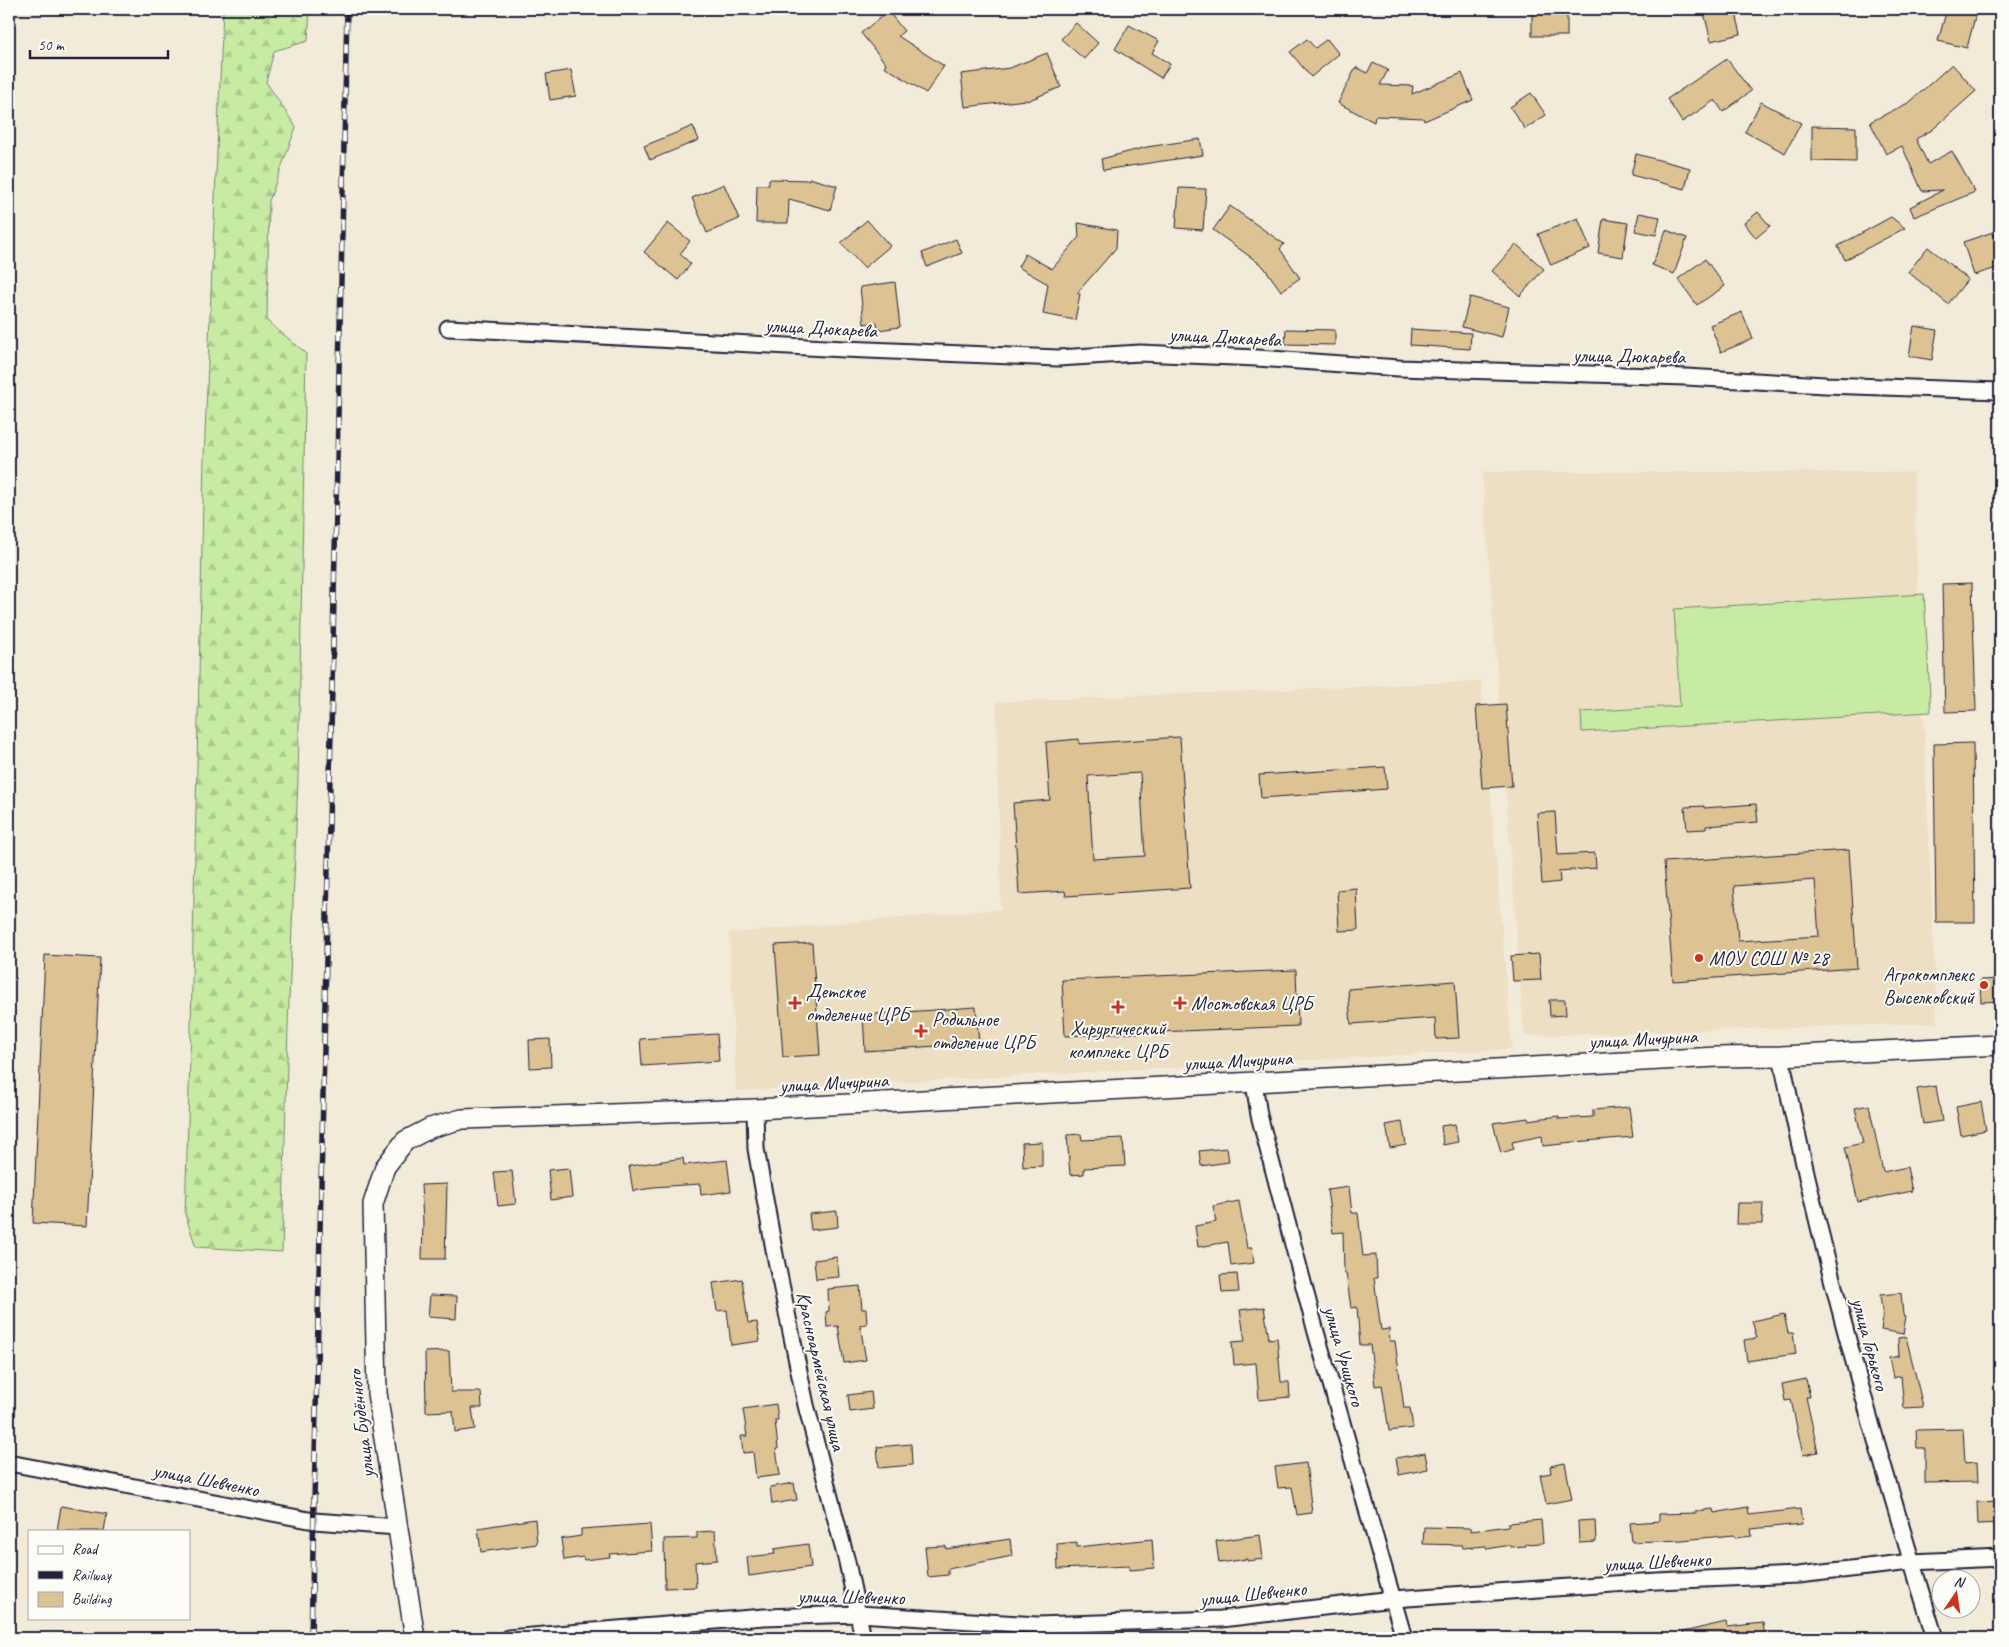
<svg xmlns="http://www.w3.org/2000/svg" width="2009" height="1647" font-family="Caveat,sans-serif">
	<defs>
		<pattern id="forest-firs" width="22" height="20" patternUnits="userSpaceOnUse" patternTransform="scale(1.25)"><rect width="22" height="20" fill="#c8eba4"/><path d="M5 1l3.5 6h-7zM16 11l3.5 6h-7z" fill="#acc98e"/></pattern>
	</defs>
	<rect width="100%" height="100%" fill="#f3ebd9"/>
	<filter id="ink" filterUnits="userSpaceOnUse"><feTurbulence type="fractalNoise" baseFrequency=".02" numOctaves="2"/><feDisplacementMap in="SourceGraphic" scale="10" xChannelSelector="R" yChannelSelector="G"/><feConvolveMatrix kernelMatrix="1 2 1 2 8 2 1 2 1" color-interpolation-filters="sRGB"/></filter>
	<g filter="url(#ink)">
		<!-- built -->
		<g fill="#ecdfc4">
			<path d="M 1482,472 L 1913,472 L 1937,1023 L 1524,1036 Z"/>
			<path d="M 1481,681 L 1512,1049 L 736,1091 L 729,933 L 1001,909 L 996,702 Z"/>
		</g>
		<!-- forest -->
		<path fill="url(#forest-firs)" stroke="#758670" d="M 223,9 L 310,9 L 308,41 L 274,51 L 266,82 L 296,127 L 269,201 L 267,321 L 306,353 L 298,780 L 288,1025 L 282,1252 L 196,1247 L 185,1214 L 191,1028 L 204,458 Z"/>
		<!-- garden -->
		<path fill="#c8eba4" stroke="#758670" d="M 1924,594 L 1931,712 L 1582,732 L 1581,712 L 1680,706 L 1674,609 Z"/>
		<!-- building -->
		<g fill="#ddc393" stroke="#22223b" fill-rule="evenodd">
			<rect x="1532" y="9" width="35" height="27"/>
			<path d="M 1703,9 L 1735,9 L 1741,34 L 1711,41 Z"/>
			<path d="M 1947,9 L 1977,9 L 1967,48 L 1938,41 Z"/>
			<path d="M 888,11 L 904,31 L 898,36 L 944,66 L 926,93 L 884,66 L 886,64 L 861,33 Z"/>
			<path d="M 1076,23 L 1098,43 L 1084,59 L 1061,39 Z"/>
			<path d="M 1129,25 L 1159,41 L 1152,53 L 1170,64 L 1161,78 L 1115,49 Z"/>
			<path d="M 1307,39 L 1315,48 L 1327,39 L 1339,54 L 1311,77 L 1290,52 Z"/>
			<path d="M 1047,53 L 1061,87 L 1027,101 L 1026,100 L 965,107 L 961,74 L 1010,68 Z"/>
			<path d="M 1727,59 L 1751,91 L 1723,112 L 1715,100 L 1682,122 L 1667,99 Z"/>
			<path d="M 1373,63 L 1388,70 L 1380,85 L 1413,86 L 1412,94 L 1462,73 L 1473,100 L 1424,121 L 1423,118 L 1375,116 L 1374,122 L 1338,103 L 1356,67 L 1367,73 Z"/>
			<path d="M 1952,64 L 1976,91 L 1932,130 L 1916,139 L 1928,164 L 1952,151 L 1975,192 L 1914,217 L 1910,207 L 1943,190 L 1922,191 L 1902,146 L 1886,154 L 1870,122 L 1910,102 Z"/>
			<path d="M 571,70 L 576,96 L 550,100 L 546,74 Z"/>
			<path d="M 1531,93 L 1546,115 L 1525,129 L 1510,107 Z"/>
			<path d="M 1761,102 L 1801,123 L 1785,153 L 1745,132 Z"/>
			<path d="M 693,126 L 699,140 L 650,160 L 644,146 Z"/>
			<path d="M 1812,126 L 1856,127 L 1856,162 L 1812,161 Z"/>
			<path d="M 1200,139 L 1203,155 L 1103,170 L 1101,159 L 1147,147 Z"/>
			<path d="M 1636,154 L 1690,168 L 1685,189 L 1631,175 Z"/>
			<path d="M 809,178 L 837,186 L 830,210 L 789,199 L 788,223 L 756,223 L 757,185 L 769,185 L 769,179 L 809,180 Z"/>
			<path d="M 724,184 L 739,219 L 707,233 L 692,198 Z"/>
			<path d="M 1179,188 L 1206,189 L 1203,230 L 1176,228 Z"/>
			<path d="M 1230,206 L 1284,244 L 1280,249 L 1300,278 L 1281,291 L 1263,266 L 1213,230 Z"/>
			<path d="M 1758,212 L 1770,226 L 1756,238 L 1744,223 Z"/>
			<path d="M 1639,213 L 1660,217 L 1656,235 L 1635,231 Z"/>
			<path d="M 1891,217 L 1905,228 L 1845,260 L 1838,246 Z"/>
			<path d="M 1578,218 L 1590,248 L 1551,265 L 1538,234 Z"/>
			<path d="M 1603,219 L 1628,223 L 1623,257 L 1598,253 Z"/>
			<path d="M 867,220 L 890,246 L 864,268 L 841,243 Z"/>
			<path d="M 668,223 L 690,241 L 680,254 L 691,264 L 678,280 L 644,252 Z"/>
			<path d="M 1078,223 L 1117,230 L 1116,248 L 1077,293 L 1080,294 L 1075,320 L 1043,314 L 1048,284 L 1018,267 L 1025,254 L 1052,269 L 1079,237 Z"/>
			<path d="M 1666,230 L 1687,238 L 1674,274 L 1652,265 Z"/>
			<path d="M 1993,232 L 2000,254 L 2000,267 L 1974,275 L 1963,242 Z"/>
			<path d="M 956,239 L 962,253 L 927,267 L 922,253 Z"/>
			<path d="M 1516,244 L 1544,269 L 1520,296 L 1492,271 Z"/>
			<path d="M 1928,247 L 1968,279 L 1948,304 L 1908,272 Z"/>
			<path d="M 1705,259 L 1725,286 L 1697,305 L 1678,279 Z"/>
			<path d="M 895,282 L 900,327 L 878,330 L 877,322 L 864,324 L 860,287 Z"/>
			<path d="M 1470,297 L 1509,307 L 1502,337 L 1462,327 Z"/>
			<path d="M 1742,312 L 1753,339 L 1721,352 L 1710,325 Z"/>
			<path d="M 1914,326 L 1937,330 L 1932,360 L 1909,356 Z"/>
			<path d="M 1286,329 L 1335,330 L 1335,345 L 1285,344 Z"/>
			<path d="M 1411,329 L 1471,333 L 1470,349 L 1410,345 Z"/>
			<path d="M 1972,583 L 1976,711 L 1945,712 L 1942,584 Z"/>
			<path d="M 1506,704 L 1512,786 L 1482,788 L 1476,706 Z"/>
			<path d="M 1180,737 L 1190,888 L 1066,896 L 1065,891 L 1019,894 L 1013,803 L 1050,800 L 1046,742 L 1079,739 L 1079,744 ZM 1140,773 L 1145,856 L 1093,859 L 1088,776 Z"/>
			<path d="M 1973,743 L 1975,922 L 1936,922 L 1934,744 Z"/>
			<path d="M 1385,767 L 1387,789 L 1261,798 L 1259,775 Z"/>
			<path d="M 1756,804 L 1758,822 L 1706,826 L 1706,829 L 1687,830 L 1685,807 L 1704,806 L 1704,808 Z"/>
			<path d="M 1555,812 L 1558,855 L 1595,853 L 1596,868 L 1559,871 L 1560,882 L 1542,884 L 1537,813 Z"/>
			<path d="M 1849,850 L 1857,968 L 1673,981 L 1664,862 ZM 1815,880 L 1819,936 L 1738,941 L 1734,886 Z"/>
			<path d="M 1356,888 L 1358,930 L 1339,931 L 1337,890 Z"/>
			<path d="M 812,943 L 820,1055 L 783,1057 L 775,945 Z"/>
			<path d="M 1539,954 L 1541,980 L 1513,981 L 1511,956 Z"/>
			<path d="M 45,955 L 100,958 L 87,1226 L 33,1223 Z"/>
			<path d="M 1296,970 L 1298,1026 L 1065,1036 L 1062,980 Z"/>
			<path d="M 2000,979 L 2000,1001 L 1981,1002 L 1980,980 Z"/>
			<path d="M 1455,981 L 1459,1038 L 1436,1039 L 1435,1018 L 1351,1024 L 1348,989 Z"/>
			<path d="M 1549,1000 L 1565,1000 L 1566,1015 L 1550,1016 Z"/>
			<path d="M 976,1007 L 979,1043 L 865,1051 L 863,1015 Z"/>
			<path d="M 717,1034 L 719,1061 L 642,1066 L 640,1039 Z"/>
			<path d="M 550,1039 L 551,1067 L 530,1068 L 529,1040 Z"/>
			<path d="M 1936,1086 L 1942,1121 L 1923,1124 L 1917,1089 Z"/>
			<path d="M 1981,1102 L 1986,1130 L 1961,1135 L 1956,1107 Z"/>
			<path d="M 1869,1105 L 1883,1172 L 1907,1167 L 1912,1191 L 1858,1202 L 1845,1147 L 1863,1143 L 1855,1108 Z"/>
			<path d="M 1629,1107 L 1633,1137 L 1562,1143 L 1562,1144 L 1543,1146 L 1542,1136 L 1512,1142 L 1514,1149 L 1501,1153 L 1493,1123 L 1528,1118 L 1528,1120 L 1559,1116 L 1559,1119 L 1593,1117 L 1593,1110 Z"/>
			<path d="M 1402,1122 L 1406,1145 L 1390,1148 L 1386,1125 Z"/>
			<path d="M 1455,1124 L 1458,1142 L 1443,1145 L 1441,1126 Z"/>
			<path d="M 1081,1134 L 1082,1140 L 1123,1138 L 1125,1166 L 1084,1168 L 1084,1174 L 1070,1175 L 1067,1135 Z"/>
			<path d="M 1042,1142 L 1042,1166 L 1023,1167 L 1022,1143 Z"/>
			<path d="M 1227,1148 L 1229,1162 L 1201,1166 L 1199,1151 Z"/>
			<path d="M 683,1158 L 684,1165 L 727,1160 L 731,1191 L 701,1195 L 700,1184 L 653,1187 L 653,1188 L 633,1191 L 629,1166 Z"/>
			<path d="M 569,1168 L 572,1197 L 551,1200 L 548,1170 Z"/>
			<path d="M 512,1171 L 516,1204 L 498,1206 L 494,1172 Z"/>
			<path d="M 447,1184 L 445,1259 L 422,1259 L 423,1222 L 421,1185 Z"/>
			<path d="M 1349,1187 L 1352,1213 L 1358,1213 L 1363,1256 L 1376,1255 L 1377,1278 L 1374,1278 L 1381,1330 L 1389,1329 L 1390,1341 L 1395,1341 L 1404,1408 L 1410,1408 L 1413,1428 L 1389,1431 L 1382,1385 L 1375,1386 L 1370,1345 L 1360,1345 L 1357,1307 L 1351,1308 L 1346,1273 L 1344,1273 L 1343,1232 L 1333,1233 L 1327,1190 Z"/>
			<path d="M 1239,1201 L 1247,1248 L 1252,1248 L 1254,1263 L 1231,1266 L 1228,1242 L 1198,1247 L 1195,1226 L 1216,1222 L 1213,1206 Z"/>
			<path d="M 1737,1203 L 1763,1203 L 1762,1224 L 1736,1224 Z"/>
			<path d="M 837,1211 L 838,1227 L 811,1230 L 809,1214 Z"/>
			<path d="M 837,1257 L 839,1277 L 816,1279 L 814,1260 Z"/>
			<path d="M 1237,1274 L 1239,1292 L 1222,1293 L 1220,1275 Z"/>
			<path d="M 742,1279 L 748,1323 L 757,1322 L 760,1341 L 731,1345 L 727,1310 L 717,1311 L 713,1283 Z"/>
			<path d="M 860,1286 L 862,1309 L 866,1309 L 867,1324 L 860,1325 L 866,1360 L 844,1363 L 838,1326 L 827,1327 L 826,1312 L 829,1311 L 828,1289 Z"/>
			<path d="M 1901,1293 L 1903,1315 L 1906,1316 L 1903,1334 L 1881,1330 L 1883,1318 L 1880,1295 Z"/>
			<path d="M 430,1295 L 457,1296 L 456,1319 L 428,1317 Z"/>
			<path d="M 1264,1307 L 1269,1339 L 1277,1338 L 1281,1382 L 1289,1382 L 1290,1397 L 1259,1400 L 1256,1363 L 1234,1365 L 1232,1342 L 1245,1341 L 1240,1310 Z"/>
			<path d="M 1784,1314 L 1788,1333 L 1793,1333 L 1796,1354 L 1747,1361 L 1744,1340 L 1757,1338 L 1752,1321 Z"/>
			<path d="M 1906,1337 L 1915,1373 L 1923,1407 L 1904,1408 L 1901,1376 L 1893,1378 L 1889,1358 L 1899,1356 L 1898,1338 Z"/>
			<path d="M 449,1351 L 451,1392 L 481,1392 L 482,1408 L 472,1408 L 475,1429 L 455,1432 L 453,1411 L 426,1412 L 425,1352 Z"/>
			<path d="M 1806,1379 L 1810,1397 L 1806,1397 L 1818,1452 L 1803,1455 L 1791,1400 L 1785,1401 L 1782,1384 Z"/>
			<path d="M 871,1392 L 873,1409 L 850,1412 L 848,1395 Z"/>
			<path d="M 776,1404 L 778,1420 L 775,1420 L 778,1449 L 776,1449 L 780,1475 L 756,1478 L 753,1452 L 743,1453 L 741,1436 L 747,1436 L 743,1409 Z"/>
			<path d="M 1963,1429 L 1965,1463 L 1977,1462 L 1978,1482 L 1925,1483 L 1925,1448 L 1917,1448 L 1916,1430 Z"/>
			<path d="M 911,1444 L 912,1465 L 879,1468 L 877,1447 Z"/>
			<path d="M 1425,1453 L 1428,1469 L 1399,1475 L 1396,1458 Z"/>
			<path d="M 1306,1463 L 1312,1513 L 1297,1515 L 1292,1487 L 1278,1488 L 1275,1467 Z"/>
			<path d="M 1565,1463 L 1572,1499 L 1546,1504 L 1540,1475 L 1551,1473 L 1550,1466 Z"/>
			<path d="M 794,1483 L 797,1500 L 772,1504 L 770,1487 Z"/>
			<path d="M 2000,1501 L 2000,1523 L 1978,1524 L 1977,1502 Z"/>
			<path d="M 61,1506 L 107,1514 L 104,1531 L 57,1531 Z"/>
			<path d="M 1748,1507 L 1749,1515 L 1800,1509 L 1802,1524 L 1751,1529 L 1752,1536 L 1735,1538 L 1734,1535 L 1682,1540 L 1632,1542 L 1630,1523 L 1659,1521 L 1659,1514 L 1696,1513 L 1696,1511 L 1713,1509 L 1714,1513 Z"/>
			<path d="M 535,1519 L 537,1544 L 481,1552 L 478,1528 Z"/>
			<path d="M 1541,1520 L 1543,1543 L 1526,1544 L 1526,1546 L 1510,1547 L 1510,1545 L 1487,1549 L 1486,1546 L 1463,1548 L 1462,1545 L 1423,1544 L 1424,1527 L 1471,1528 L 1471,1531 L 1508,1526 L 1508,1523 Z"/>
			<path d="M 1595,1520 L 1596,1542 L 1579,1543 L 1578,1521 Z"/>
			<path d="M 650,1524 L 652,1551 L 609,1554 L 610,1557 L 584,1560 L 583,1557 L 564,1560 L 561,1539 L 581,1536 L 581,1529 Z"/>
			<path d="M 715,1531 L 717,1560 L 695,1562 L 696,1587 L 665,1588 L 664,1539 L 697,1538 L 697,1532 Z"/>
			<path d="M 1260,1535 L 1263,1559 L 1247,1561 L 1247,1559 L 1219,1563 L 1216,1541 Z"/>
			<path d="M 1010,1539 L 1012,1556 L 948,1569 L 948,1575 L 928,1577 L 925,1547 L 946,1546 L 946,1549 Z"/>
			<path d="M 1152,1539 L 1154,1568 L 1129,1570 L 1129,1566 L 1058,1569 L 1057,1544 L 1077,1542 L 1077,1547 Z"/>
			<path d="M 808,1544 L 811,1567 L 749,1576 L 747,1557 L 775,1554 L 774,1549 Z"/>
			<path d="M 1726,1622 L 1727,1627 L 1763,1623 L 1765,1638 L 1684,1638 L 1683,1632 Z"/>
		</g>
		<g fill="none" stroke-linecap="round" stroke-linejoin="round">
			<!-- minor casing -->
			<g stroke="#22223b" stroke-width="19">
				<g id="minor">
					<path d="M 448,328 L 844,349 L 1058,358 L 1140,353 L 1257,358 L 1399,368 L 1686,377 L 1825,385 L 2000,391"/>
					<path d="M 1781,1056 C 1820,1253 1876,1447 1935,1638"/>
					<path d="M 1254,1083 L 1259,1115 L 1316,1332 L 1404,1638"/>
					<path d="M 755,1109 L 756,1149 L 775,1255 L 806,1405 L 847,1562 L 863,1638"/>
					<path d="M 9,1463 L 314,1521 L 398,1527"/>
					<path d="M 508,1638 L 764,1617 L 859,1614 L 1037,1625 L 1221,1619 L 1393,1599 L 1657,1581 L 1798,1575 L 1911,1562 L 2000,1558"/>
				</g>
			</g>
			<!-- tertiary casing -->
			<g stroke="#22223b" stroke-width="22">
				<path id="tertiary" d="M 415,1638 L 377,1393 L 373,1204 L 385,1167 L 405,1141 L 430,1128 L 462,1119 L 755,1109 L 1717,1057 L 1781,1056 L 2000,1045"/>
			</g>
			<!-- minor -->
			<use href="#minor" stroke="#fdfcf7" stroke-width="15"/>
			<!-- tertiary -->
			<use href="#tertiary" stroke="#fdfcf7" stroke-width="19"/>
			<!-- rail casing -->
			<g stroke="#22223b" stroke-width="5.5">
				<path id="rail" d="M 311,1638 L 347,9"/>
			</g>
			<!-- rail -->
			<use href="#rail" stroke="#fdfcf7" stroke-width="4" stroke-dasharray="11" stroke-linecap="butt"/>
		</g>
	</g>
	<!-- markers -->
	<g fill="#c8321e" stroke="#fdfcf7" stroke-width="2">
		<circle cx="1699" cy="958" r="5"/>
		<circle cx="1984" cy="985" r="5"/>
		<path d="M792.5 995.5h5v5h5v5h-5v5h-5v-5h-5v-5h5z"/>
		<path d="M1177.5 995.5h5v5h5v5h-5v5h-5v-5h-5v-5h5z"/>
		<path d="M1115.5 999.5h5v5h5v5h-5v5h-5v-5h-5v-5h5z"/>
		<path d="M918.5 1023.5h5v5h5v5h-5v5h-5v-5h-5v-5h5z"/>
	</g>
	<g text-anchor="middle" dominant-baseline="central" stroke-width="4" stroke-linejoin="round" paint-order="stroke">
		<!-- street labels -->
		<g font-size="20" fill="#22223b" stroke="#fdfcf7">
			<text transform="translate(821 328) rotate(3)">улица Дюкарева</text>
			<text transform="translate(1225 337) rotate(3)">улица Дюкарева</text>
			<text transform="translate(1629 356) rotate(1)">улица Дюкарева</text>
			<text transform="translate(1643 1039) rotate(-3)">улица Мичурина</text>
			<text transform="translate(1238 1061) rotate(-3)">улица Мичурина</text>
			<text transform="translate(834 1083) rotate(-3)">улица Мичурина</text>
			<text transform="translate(1870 1344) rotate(75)">улица Горького</text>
			<text transform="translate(1344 1356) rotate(74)">улица Урицкого</text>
			<text transform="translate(821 1371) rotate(77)">Красноармейская улица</text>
			<text transform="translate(361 1424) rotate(-97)">улица Будённого</text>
			<text transform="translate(206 1480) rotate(11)">улица Шевченко</text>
			<text transform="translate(1657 1562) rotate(-3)">улица Шевченко</text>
			<text transform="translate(1253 1594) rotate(-6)">улица Шевченко</text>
			<text transform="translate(851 1597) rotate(1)">улица Шевченко</text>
		</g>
		<!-- poi labels -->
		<g font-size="20" fill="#22223b" stroke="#fdfcf7" text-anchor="start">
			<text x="1709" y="958">МОУ СОШ № 28</text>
			<text x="1974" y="974" text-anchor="end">Агрокомплекс<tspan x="1974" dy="23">Выселковский</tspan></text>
			<text x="806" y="991">Детское<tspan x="806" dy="23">отделение ЦРБ</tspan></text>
			<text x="1191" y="1003">Мостовская ЦРБ</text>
			<text x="932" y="1019">Родильное<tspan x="932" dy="23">отделение ЦРБ</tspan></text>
			<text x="1118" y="1028" text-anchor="middle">Хирургический<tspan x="1118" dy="23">комплекс ЦРБ</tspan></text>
		</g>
	</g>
	<!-- margin -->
	<rect width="2009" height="1647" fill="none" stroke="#fdfcf7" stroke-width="30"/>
	<rect x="15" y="15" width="1979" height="1617" fill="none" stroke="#22223b" stroke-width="2" filter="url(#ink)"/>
	<!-- legend -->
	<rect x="28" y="1530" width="162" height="90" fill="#fdfcf7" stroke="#a5a5ac"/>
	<rect x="38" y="1546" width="25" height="8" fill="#fdfcf7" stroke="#a5a5ac"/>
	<text x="72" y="1554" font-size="15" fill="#22223b">Road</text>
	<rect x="38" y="1571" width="25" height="8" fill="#22223b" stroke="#a5a5ac"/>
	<text x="72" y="1580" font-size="15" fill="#22223b">Railway</text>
	<rect x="38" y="1592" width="25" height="15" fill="#ddc393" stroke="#a5a5ac"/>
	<text x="72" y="1604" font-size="15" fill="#22223b">Building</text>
	<!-- north arrow -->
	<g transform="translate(1956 1594) rotate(13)"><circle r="24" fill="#fdfcf7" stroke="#a5a5ac"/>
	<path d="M0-4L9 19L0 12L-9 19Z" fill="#c8321e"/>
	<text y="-8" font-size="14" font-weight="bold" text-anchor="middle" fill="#22223b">N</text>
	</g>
	<!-- scale -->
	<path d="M30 50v8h138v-8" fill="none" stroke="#22223b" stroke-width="2.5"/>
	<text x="38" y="50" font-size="15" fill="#22223b" stroke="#fdfcf7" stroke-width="4" paint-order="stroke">50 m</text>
</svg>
